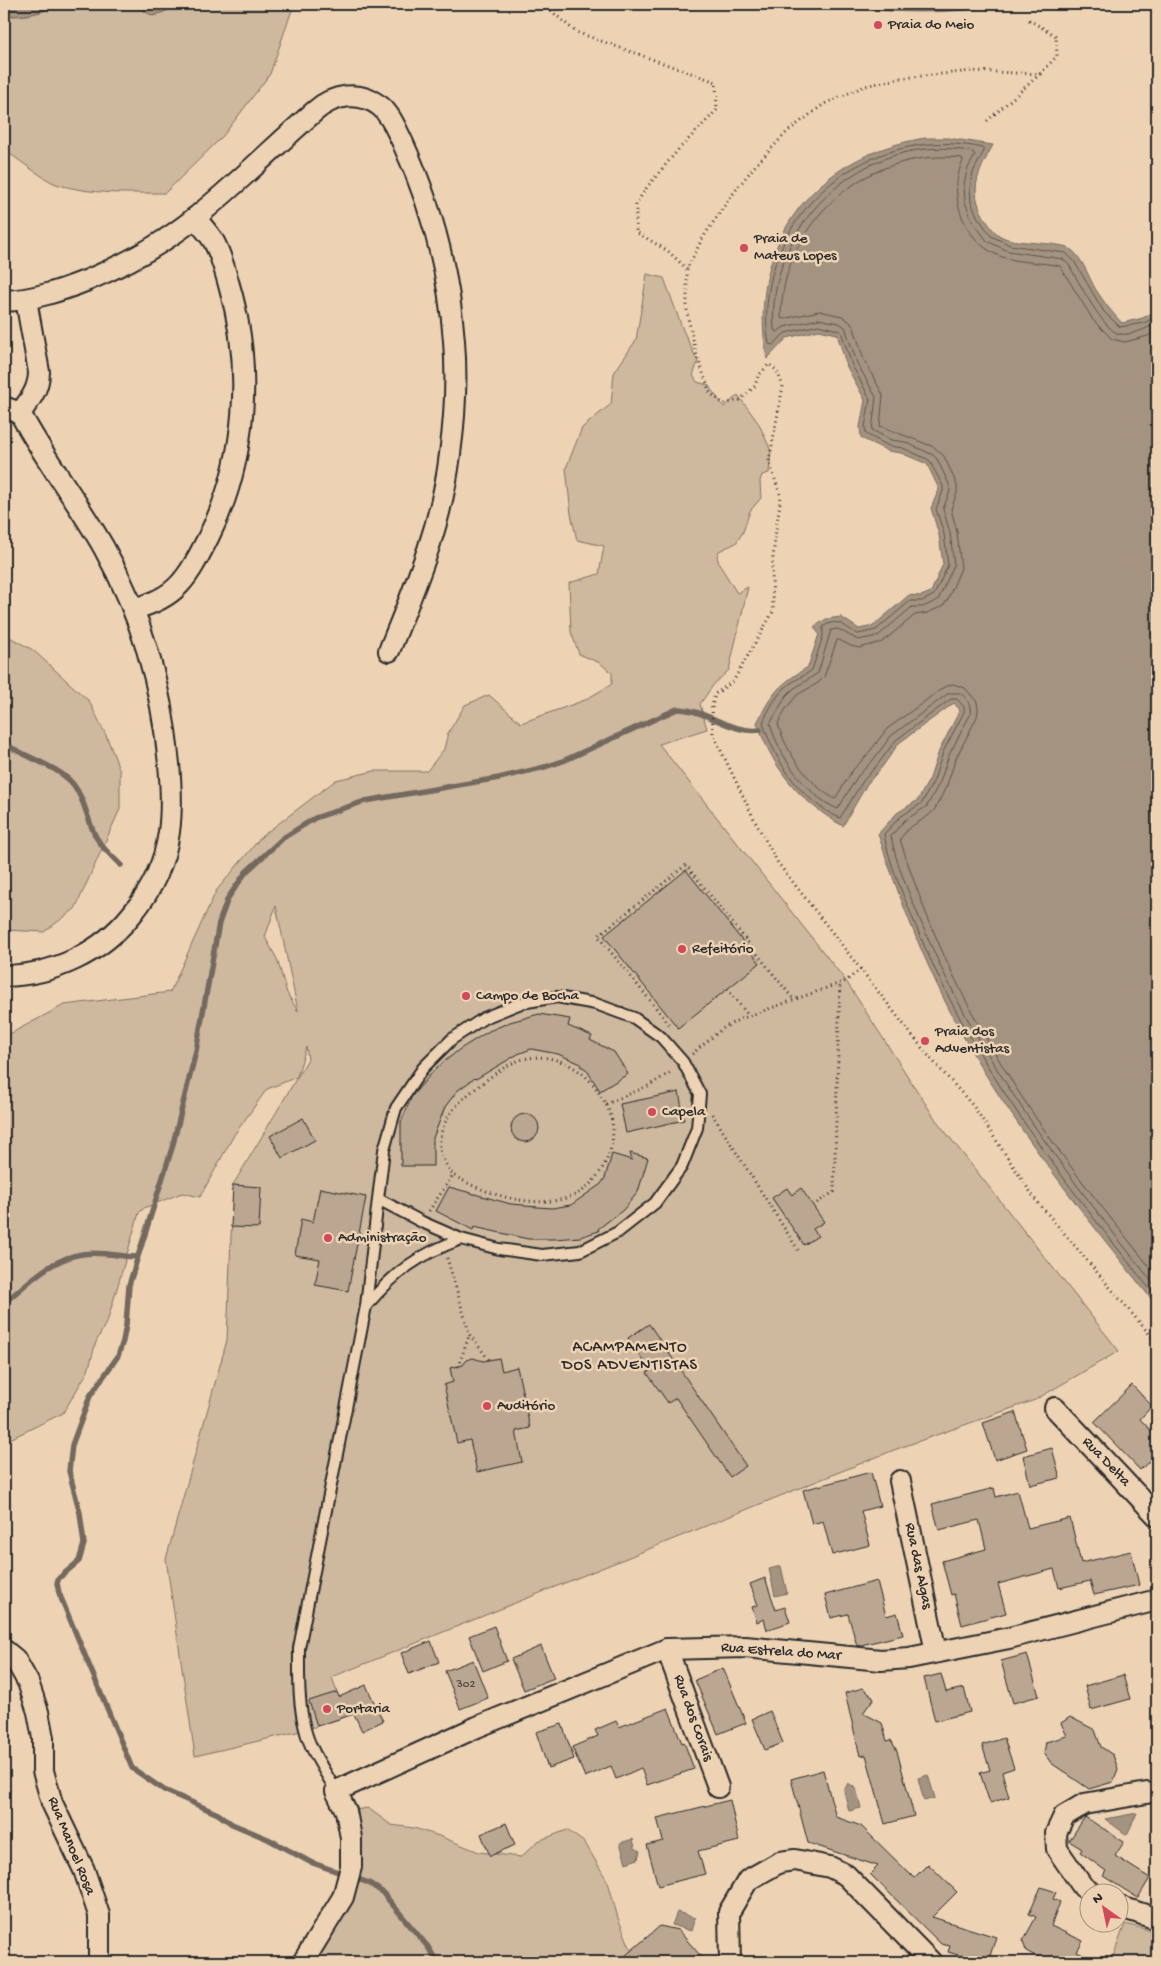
<svg xmlns="http://www.w3.org/2000/svg" width="1161" height="1966" font-family="'Gochi Hand',sans-serif">
	<rect width="100%" height="100%" fill="#edd3b4"/>
	<filter id="ink" filterUnits="userSpaceOnUse"><feTurbulence type="fractalNoise" baseFrequency=".02" numOctaves="2"/><feDisplacementMap in="SourceGraphic" scale="10" xChannelSelector="R" yChannelSelector="G"/><feConvolveMatrix kernelMatrix="1 2 1 2 8 2 1 2 1" color-interpolation-filters="sRGB"/></filter>
	<g filter="url(#ink)">
		<!-- green -->
		<g fill="#ceb89e" stroke="#7c7264" fill-rule="evenodd">
			<path d="M 61,4 L 132,4 L 153,16 L 184,4 L 294,4 L 270,74 L 223,136 L 165,193 C 130,193 91,195 56,184 C 43,179 17,158 4,150 L 4,15 C 22,18 45,12 61,4 Z"/>
			<path d="M 647,274 L 664,278 L 683,330 L 698,362 L 693,375 L 697,382 L 708,385 L 724,407 L 738,395 L 759,424 L 771,451 L 769,473 L 762,475 L 760,481 L 761,498 L 750,511 L 743,532 L 736,543 L 719,551 L 717,556 L 719,564 L 737,593 L 748,587 L 729,670 L 714,684 L 700,704 L 707,729 L 659,744 L 846,981 L 936,1120 L 1119,1351 L 1035,1400 L 894,1450 L 332,1677 L 345,1717 L 305,1730 L 195,1756 L 166,1559 L 227,1340 L 233,1185 L 308,1059 L 306,1047 L 297,1077 L 267,1089 L 234,1135 L 200,1197 L 182,1193 L 144,1208 L 139,1213 L 108,1319 L 96,1342 L 88,1371 L 63,1413 L 4,1442 L 4,1037 L 64,1005 L 170,992 L 216,891 L 262,836 L 336,780 L 374,771 L 427,771 L 444,749 L 448,733 L 465,705 L 489,695 L 521,723 L 585,700 L 612,684 L 612,673 L 600,663 L 579,654 L 571,632 L 569,583 L 599,574 L 604,546 L 577,540 L 571,514 L 566,468 L 582,428 L 611,404 L 614,373 L 636,340 ZM 276,906 L 298,1011 L 287,993 L 277,959 L 265,937 Z"/>
			<path d="M 4,634 L 33,650 L 89,701 L 106,735 L 120,771 L 120,809 L 75,909 L 44,932 L 4,930 Z"/>
			<path d="M 368,1808 L 391,1825 L 414,1828 L 439,1836 L 479,1852 L 521,1857 L 538,1841 L 567,1830 L 585,1843 L 608,1882 L 618,1918 L 636,1962 L 310,1962 L 342,1906 L 341,1857 L 344,1826 L 349,1811 Z"/>
			<path d="M 1125,1924 L 1157,1932 L 1157,1962 L 1111,1962 Z"/>
		</g>
		<!-- water -->
		<g fill="#a39380" stroke="#73695e">
			<path d="M 4,4 L 61,4 C 45,12 22,18 4,15 Z"/>
			<path d="M 132,4 L 184,4 L 153,16 Z"/>
			<path d="M 838,4 L 1014,4 C 956,13 896,16 838,4 Z"/>
			<path d="M 925,138 L 948,138 L 993,145 C 977,175 967,192 988,223 C 994,232 1000,238 1012,240 C 1024,243 1061,243 1069,248 C 1082,256 1089,278 1096,290 C 1104,302 1112,313 1122,323 L 1143,318 L 1157,310 L 1157,1306 C 1096,1230 1035,1154 984,1072 C 938,997 905,916 878,834 L 897,813 L 918,800 L 930,778 L 939,751 L 960,710 L 954,703 L 899,743 L 882,767 L 867,784 L 843,826 C 799,801 774,770 757,723 C 772,692 780,684 808,667 L 819,634 L 814,627 L 826,619 L 841,617 L 859,629 L 873,626 L 909,595 L 921,596 L 931,592 L 943,564 L 939,535 L 931,508 L 939,489 L 927,464 L 901,453 L 888,451 L 861,438 L 860,427 L 865,400 L 847,367 L 837,334 L 819,330 L 787,338 L 767,359 C 746,245 812,156 925,138 Z"/>
			<path d="M 781,1566 L 787,1593 L 775,1596 L 769,1569 Z"/>
			<path d="M 928,1775 L 935,1798 L 924,1801 L 918,1778 Z"/>
			<path d="M 848,1783 L 856,1788 L 861,1808 L 849,1811 L 844,1791 Z"/>
			<path d="M 1137,1813 L 1127,1835 L 1105,1819 Z"/>
			<path d="M 633,1839 L 635,1848 L 640,1851 L 638,1859 L 626,1863 L 620,1843 Z"/>
			<path d="M 677,1912 L 695,1918 L 691,1931 L 672,1925 Z"/>
		</g>
		<g fill="none" stroke-linecap="round" stroke-linejoin="round">
			<!-- shore -->
			<g stroke="#5b554d" stroke-width="1">
				<path d="M 870,4 C 907,8 944,7 981,4"/>
				<path d="M 1157,316 L 1144,323 L 1120,327 L 1104,312 L 1074,261 L 1066,253 L 1010,245 L 991,236 L 977,216 L 971,202 L 970,188 L 973,172 L 984,151 L 983,148 C 894,128 803,178 775,265 C 767,290 764,318 769,344 L 773,345 L 785,333 L 818,325 L 841,331 L 852,365 L 870,399 L 865,427 L 866,434 L 889,446 L 903,448 L 929,460 L 943,486 L 943,491 L 936,509 L 944,534 L 948,565 L 934,595 L 922,601 L 910,601 L 876,630 L 858,634 C 845,628 838,616 823,627 L 823,636 L 812,670 C 806,675 798,678 791,683 C 778,692 768,709 763,723 C 775,761 802,802 840,818 L 863,781 L 878,764 L 896,740 L 951,699 L 957,699 L 964,707 L 964,712 L 943,752 L 934,780 L 922,803 L 900,817 L 884,834 C 889,864 904,896 915,924 C 972,1064 1063,1181 1157,1298"/>
				<path d="M 1157,323 C 1148,328 1131,336 1120,334 C 1103,331 1078,280 1069,265 L 1063,259 L 1008,251 L 987,241 L 972,220 L 965,202 L 964,185 L 967,170 L 975,155 L 973,152 C 867,128 765,224 774,330 L 777,332 L 784,327 L 818,319 L 839,323 L 845,327 L 857,363 L 876,397 L 872,430 L 891,440 L 905,442 L 933,455 L 937,459 L 949,484 L 950,491 L 943,509 L 950,533 L 954,565 L 938,600 L 923,607 L 912,607 L 878,636 L 858,640 L 838,629 L 831,630 L 818,673 L 793,689 L 786,696 L 770,724 C 779,755 806,796 838,809 L 857,777 L 873,760 L 891,736 L 949,693 L 960,693 C 967,698 972,706 970,715 L 949,755 L 940,782 L 927,806 L 904,821 L 891,836 C 896,865 910,895 921,922 C 977,1059 1066,1174 1157,1288"/>
				<path d="M 1157,331 L 1148,336 L 1125,342 L 1112,339 L 1093,320 L 1060,266 C 1042,262 1023,263 1006,258 C 967,248 945,197 963,161 L 962,158 C 867,147 781,222 781,318 L 783,319 L 819,311 L 842,316 L 850,322 L 854,328 L 864,360 L 883,395 L 880,426 L 934,447 L 944,456 L 957,485 L 957,493 L 951,509 L 957,532 L 961,568 L 948,599 L 943,606 L 927,613 L 915,615 L 882,642 L 859,648 L 851,646 L 839,640 L 837,640 L 824,677 L 818,683 L 797,695 L 785,710 L 778,724 C 786,752 809,785 835,799 L 852,771 L 867,755 L 887,729 L 944,687 L 953,684 L 965,688 L 977,702 L 978,710 L 977,717 L 956,758 L 947,785 L 935,809 L 928,816 L 909,828 L 900,839 C 924,917 957,990 999,1060 C 1044,1137 1101,1206 1157,1276"/>
			</g>
			<!-- stream -->
			<g stroke="#73695e" stroke-width="5.5">
				<path d="M 4,743 C 24,757 58,766 73,784 C 85,799 87,820 96,837 C 102,848 112,857 121,865"/>
				<path d="M 4,1303 C 27,1284 50,1259 82,1254 C 99,1251 119,1256 136,1257"/>
				<path d="M 437,1962 L 428,1947 L 382,1892 L 369,1883 L 310,1862 L 268,1839 L 232,1824 L 218,1814 L 164,1790 L 132,1768 L 59,1593 L 57,1583 L 59,1578 L 79,1561 L 84,1544 L 80,1513 L 69,1471 L 72,1445 L 90,1396 L 118,1356 L 123,1341 L 126,1325 L 129,1285 L 172,1148 L 196,1051 L 219,923 L 228,898 L 246,872 L 283,838 L 315,818 L 365,801 L 499,778 L 545,767 L 563,761 L 677,709 C 706,709 731,734 760,730"/>
			</g>
		</g>
		<!-- building -->
		<g fill="#baa691" stroke="#2b2b2b">
			<path d="M 686,870 L 760,963 L 678,1028 L 604,936 Z"/>
			<path d="M 539,1014 L 570,1019 L 568,1026 L 592,1036 L 590,1040 L 614,1052 L 628,1074 L 600,1091 L 586,1069 L 580,1066 L 581,1064 L 558,1054 L 531,1049 L 518,1054 L 476,1079 L 475,1078 L 457,1091 L 445,1107 L 433,1138 L 433,1166 L 401,1166 L 401,1122 L 412,1096 L 435,1069 L 460,1049 L 489,1031 L 510,1022 Z"/>
			<path d="M 679,1092 L 684,1120 L 626,1133 L 620,1104 Z"/>
			<circle cx="525" cy="1128" r="14"/>
			<path d="M 303,1118 L 315,1140 L 282,1158 L 270,1136 Z"/>
			<path d="M 630,1153 L 648,1158 L 638,1192 L 623,1210 L 598,1229 L 599,1231 L 580,1237 L 555,1239 L 528,1239 L 474,1227 L 473,1230 L 436,1211 L 449,1187 L 511,1204 L 524,1205 L 524,1206 L 552,1208 L 571,1205 L 601,1184 L 605,1178 L 612,1154 L 632,1160 Z"/>
			<path d="M 233,1185 L 261,1187 L 259,1228 L 231,1227 Z"/>
			<path d="M 320,1188 L 366,1197 L 348,1291 L 315,1285 L 320,1259 L 295,1255 L 301,1219 L 313,1222 Z"/>
			<path d="M 787,1188 L 792,1195 L 801,1188 L 824,1222 L 813,1229 L 818,1236 L 804,1245 L 772,1198 Z"/>
			<path d="M 649,1324 L 746,1466 L 730,1477 L 676,1398 L 668,1403 L 647,1373 L 650,1371 L 628,1338 Z"/>
			<path d="M 473,1358 L 483,1361 L 499,1358 L 502,1371 L 517,1367 L 530,1428 L 516,1431 L 522,1462 L 477,1472 L 470,1440 L 457,1443 L 444,1385 L 453,1382 L 450,1368 L 463,1365 L 467,1360 Z"/>
			<path d="M 1132,1385 L 1152,1406 L 1140,1419 L 1157,1437 L 1157,1454 L 1140,1470 L 1094,1422 Z"/>
			<path d="M 1015,1412 L 1027,1449 L 995,1460 L 983,1423 Z"/>
			<path d="M 1052,1448 L 1060,1478 L 1030,1485 L 1023,1456 Z"/>
			<path d="M 871,1472 L 880,1506 L 861,1511 L 870,1545 L 832,1555 L 823,1521 L 812,1524 L 803,1490 Z"/>
			<path d="M 994,1488 L 996,1497 L 1018,1491 L 1028,1528 L 1070,1518 L 1081,1563 L 1131,1551 L 1139,1585 L 1094,1595 L 1090,1581 L 1059,1588 L 1054,1569 L 998,1584 L 1006,1613 L 962,1625 L 954,1594 L 951,1595 L 942,1561 L 986,1549 L 979,1520 L 939,1530 L 932,1504 Z"/>
			<path d="M 765,1578 L 776,1610 L 785,1607 L 790,1622 L 767,1630 L 764,1619 L 757,1622 L 752,1607 L 758,1605 L 750,1584 Z"/>
			<path d="M 877,1581 L 886,1616 L 897,1613 L 903,1635 L 857,1646 L 848,1614 L 831,1618 L 825,1595 Z"/>
			<path d="M 494,1626 L 507,1661 L 483,1671 L 469,1636 Z"/>
			<path d="M 431,1641 L 439,1662 L 409,1674 L 401,1653 Z"/>
			<path d="M 541,1646 L 554,1678 L 524,1690 L 511,1659 Z"/>
			<path d="M 1027,1654 L 1039,1696 L 1013,1703 L 1001,1661 Z"/>
			<path d="M 473,1660 L 488,1698 L 460,1709 L 445,1671 Z"/>
			<path d="M 723,1668 L 746,1723 L 718,1734 L 695,1680 Z"/>
			<path d="M 941,1674 L 946,1692 L 964,1688 L 970,1712 L 935,1721 L 924,1678 Z"/>
			<path d="M 1123,1675 L 1130,1699 L 1091,1710 L 1085,1686 Z"/>
			<path d="M 366,1685 L 383,1721 L 362,1731 L 354,1714 L 317,1726 L 309,1701 L 337,1692 L 339,1697 Z"/>
			<path d="M 863,1688 L 874,1698 L 863,1713 L 882,1723 L 887,1741 L 891,1740 L 897,1751 L 914,1816 L 885,1824 L 866,1755 L 860,1756 L 845,1693 Z"/>
			<path d="M 668,1708 L 682,1743 L 684,1742 L 694,1769 L 647,1785 L 641,1768 L 616,1779 L 611,1766 L 585,1777 L 572,1747 L 598,1736 L 595,1730 L 616,1721 L 619,1727 Z"/>
			<path d="M 770,1711 L 783,1743 L 765,1750 L 752,1719 Z"/>
			<path d="M 1070,1717 L 1095,1730 L 1101,1747 L 1113,1755 L 1118,1769 L 1113,1782 L 1089,1789 L 1051,1763 L 1044,1753 L 1046,1742 L 1067,1736 L 1061,1723 Z"/>
			<path d="M 562,1724 L 574,1759 L 548,1768 L 536,1732 Z"/>
			<path d="M 1004,1738 L 1014,1768 L 1002,1772 L 1009,1797 L 990,1803 L 980,1773 L 990,1770 L 982,1745 Z"/>
			<path d="M 823,1770 L 836,1817 L 861,1826 L 914,1878 L 928,1864 L 957,1892 L 932,1917 L 996,1937 L 989,1959 L 973,1954 L 972,1959 L 948,1952 L 950,1946 L 941,1944 L 870,1874 L 878,1866 L 808,1843 L 791,1779 Z"/>
			<path d="M 730,1800 L 739,1841 L 698,1851 L 705,1874 L 658,1886 L 647,1845 L 663,1841 L 657,1818 Z"/>
			<path d="M 1085,1817 L 1124,1842 L 1115,1856 L 1150,1878 L 1138,1898 L 1103,1876 L 1106,1871 L 1080,1852 L 1082,1849 L 1069,1841 Z"/>
			<path d="M 506,1823 L 515,1845 L 490,1856 L 481,1834 Z"/>
			<path d="M 1041,1887 L 1056,1892 L 1053,1899 L 1060,1902 L 1051,1926 L 1083,1941 L 1077,1952 L 1097,1962 L 1047,1962 L 1026,1951 L 1023,1941 L 1036,1917 L 1029,1914 Z"/>
			<path d="M 660,1926 L 678,1930 L 706,1962 L 618,1962 Z"/>
		</g>
		<g fill="none" stroke-linecap="round" stroke-linejoin="round">
			<!-- service casing -->
			<g stroke="#2b2b2b" stroke-width="14">
				<g id="service">
					<path d="M 366,1306 C 396,1271 418,1255 461,1239"/>
					<path d="M 336,1791 C 325,1771 310,1750 305,1729 C 298,1702 299,1675 299,1648 L 366,1306 L 378,1199 L 384,1150 L 396,1108 L 423,1068 L 452,1039 L 484,1018 L 521,1003 L 557,997 L 596,1004 L 634,1018 L 661,1037 L 683,1062 L 700,1094 L 697,1128 L 682,1166 L 655,1203 L 618,1232 L 580,1251 L 542,1255 L 499,1249 L 461,1239 L 422,1222 L 378,1199"/>
				</g>
			</g>
			<!-- minor casing -->
			<g stroke="#2b2b2b" stroke-width="24">
				<g id="minor">
					<path d="M 4,301 C 33,300 60,291 88,280 C 126,264 164,243 196,217 C 237,184 275,146 315,111 C 333,95 359,90 380,106 C 391,115 396,129 402,141 C 431,204 449,272 454,341 C 457,379 455,417 450,454 C 442,524 415,587 389,651"/>
					<path d="M 4,407 L 20,413 C 45,460 78,502 104,548 C 141,614 162,688 169,764 C 171,786 172,810 169,832 C 165,862 151,891 132,914 C 101,953 54,975 4,976"/>
					<path d="M 20,413 C 30,400 39,389 39,372 L 26,300"/>
					<path d="M 133,609 C 179,598 189,575 209,536 C 247,460 253,366 229,285 C 225,270 221,255 214,242 C 209,233 201,225 195,218"/>
					<path d="M 1055,1408 L 1157,1516"/>
					<path d="M 900,1481 L 936,1652"/>
					<path d="M 667,1649 L 718,1787"/>
					<path d="M 4,1650 L 15,1659 L 28,1682 L 38,1712 L 43,1738 L 43,1771 L 52,1803 L 84,1870 L 99,1915 L 99,1962"/>
					<path d="M 1094,1894 L 1083,1887 L 1057,1849 L 1056,1833 L 1064,1816 L 1084,1804 L 1147,1793"/>
					<path d="M 1118,1906 L 1157,1919"/>
					<path d="M 303,1962 L 343,1897 L 351,1867 L 351,1838 L 346,1811 L 336,1791 L 477,1727 L 667,1649 L 745,1647 L 881,1660 L 909,1658 L 1009,1638 L 1157,1600"/>
					<path d="M 730,1962 L 729,1912 L 748,1880 L 780,1862 L 795,1860 L 830,1867 L 846,1875 L 931,1962"/>
				</g>
			</g>
			<!-- path -->
			<g stroke="#2b2b2b" stroke-width="3" stroke-dasharray="1 4" stroke-linecap="butt">
				<path d="M 543,4 L 576,32 L 716,82 L 717,110 L 678,150 L 647,187 L 636,204 L 636,232 L 668,251 L 687,269"/>
				<path d="M 1029,20 L 1056,36 L 1057,56 L 1040,74 L 972,71 L 902,78 L 865,86 L 824,104 L 788,131 L 753,168 L 729,199 L 702,239 L 687,269 L 687,313 L 696,353 L 710,393 L 724,404 L 740,400 L 755,386 L 758,376 L 769,364 L 777,371 L 783,386 L 769,461 L 781,497 L 776,529 L 772,568 L 773,612 L 735,678 L 732,682 L 715,694 L 712,706 L 713,734 L 757,825 L 778,863 L 926,1053 L 974,1107 L 1035,1199 L 1157,1343"/>
				<path d="M 987,121 L 1040,74"/>
				<path d="M 727,989 L 749,1016"/>
				<path d="M 669,1024 L 598,936 L 686,865 L 794,1000"/>
				<path d="M 692,1054 L 722,1029 L 738,1020 L 846,981 L 861,969"/>
				<path d="M 606,1104 L 648,1086 L 673,1071"/>
				<path d="M 712,1114 L 800,1253"/>
				<path d="M 817,1203 L 834,1192 L 840,983"/>
				<path d="M 429,1211 L 453,1175 C 486,1195 541,1213 579,1193 C 588,1188 594,1180 600,1172 C 610,1157 615,1139 612,1122 C 610,1109 603,1099 596,1088 C 579,1065 549,1051 520,1060 C 503,1066 489,1078 475,1089 C 457,1103 438,1122 440,1148 C 441,1158 447,1166 453,1175"/>
				<path d="M 447,1258 L 470,1335 L 489,1360"/>
				<path d="M 458,1367 L 469,1336"/>
			</g>
			<!-- service -->
			<use href="#service" stroke="#edd3b4" stroke-width="10"/>
			<!-- minor -->
			<use href="#minor" stroke="#edd3b4" stroke-width="20"/>
		</g>
	</g>
	<!-- markers -->
	<g fill="#d1495b" stroke="#edd3b4" stroke-width="2">
		<circle cx="878" cy="25" r="5"/>
		<circle cx="744" cy="248" r="5"/>
		<circle cx="682" cy="949" r="5"/>
		<circle cx="466" cy="996" r="5"/>
		<circle cx="925" cy="1041" r="5"/>
		<circle cx="652" cy="1112" r="5"/>
		<circle cx="328" cy="1238" r="5"/>
		<circle cx="487" cy="1406" r="5"/>
		<circle cx="327" cy="1709" r="5"/>
	</g>
	<g text-anchor="middle" dominant-baseline="central" stroke-width="5" stroke-linejoin="round" paint-order="stroke">
		<!-- number labels -->
		<g font-size="12" fill="#4f4a44">
			<text x="466" y="1685">302</text>
		</g>
		<!-- poi labels -->
		<g font-size="15" fill="#2b2b2b" stroke="#edd3b4" text-anchor="start">
			<text x="888" y="25">Praia do Meio</text>
			<text x="754" y="239">Praia de<tspan x="754" dy="17">Mateus Lopes</tspan></text>
			<text x="692" y="949">Refeitório</text>
			<text x="476" y="996">Campo de Bocha</text>
			<text x="935" y="1032">Praia dos<tspan x="935" dy="17">Adventistas</tspan></text>
			<text x="662" y="1112">Capela</text>
			<text x="338" y="1238">Administração</text>
			<text x="497" y="1406">Auditório</text>
			<text x="337" y="1709">Portaria</text>
		</g>
		<!-- street labels -->
		<g font-size="15" fill="#2b2b2b" stroke="#edd3b4">
			<text transform="translate(1106 1462) rotate(46)">Rua Delta</text>
			<text transform="translate(918 1566) rotate(78)">Rua das Algas</text>
			<text transform="translate(781 1652) rotate(4)">Rua Estrela do Mar</text>
			<text transform="translate(693 1718) rotate(70)">Rua dos Corais</text>
			<text transform="translate(71 1846) rotate(68)">Rua Manoel Rosa</text>
		</g>
		<!-- neighbourhood labels -->
		<g font-size="16" letter-spacing="1" fill="#2b2b2b" stroke="#edd3b4">
			<text x="630" y="1348">ACAMPAMENTO<tspan x="630" dy="18">DOS ADVENTISTAS</tspan></text>
		</g>
	</g>
	<!-- margin -->
	<rect width="1161" height="1966" fill="none" stroke="#edd3b4" stroke-width="20"/>
	<rect x="10" y="10" width="1141" height="1946" fill="none" stroke="#2b2b2b" stroke-width="2" filter="url(#ink)"/>
	<!-- north arrow -->
	<g transform="translate(1104 1908) rotate(327)"><circle r="24" fill="#edd3b4" stroke="#9f907d"/>
	<path d="M0-4L9 19L0 12L-9 19Z" fill="#d1495b"/>
	<text y="-8" font-size="14" font-weight="bold" text-anchor="middle" fill="#2b2b2b">N</text>
	</g>
</svg>
